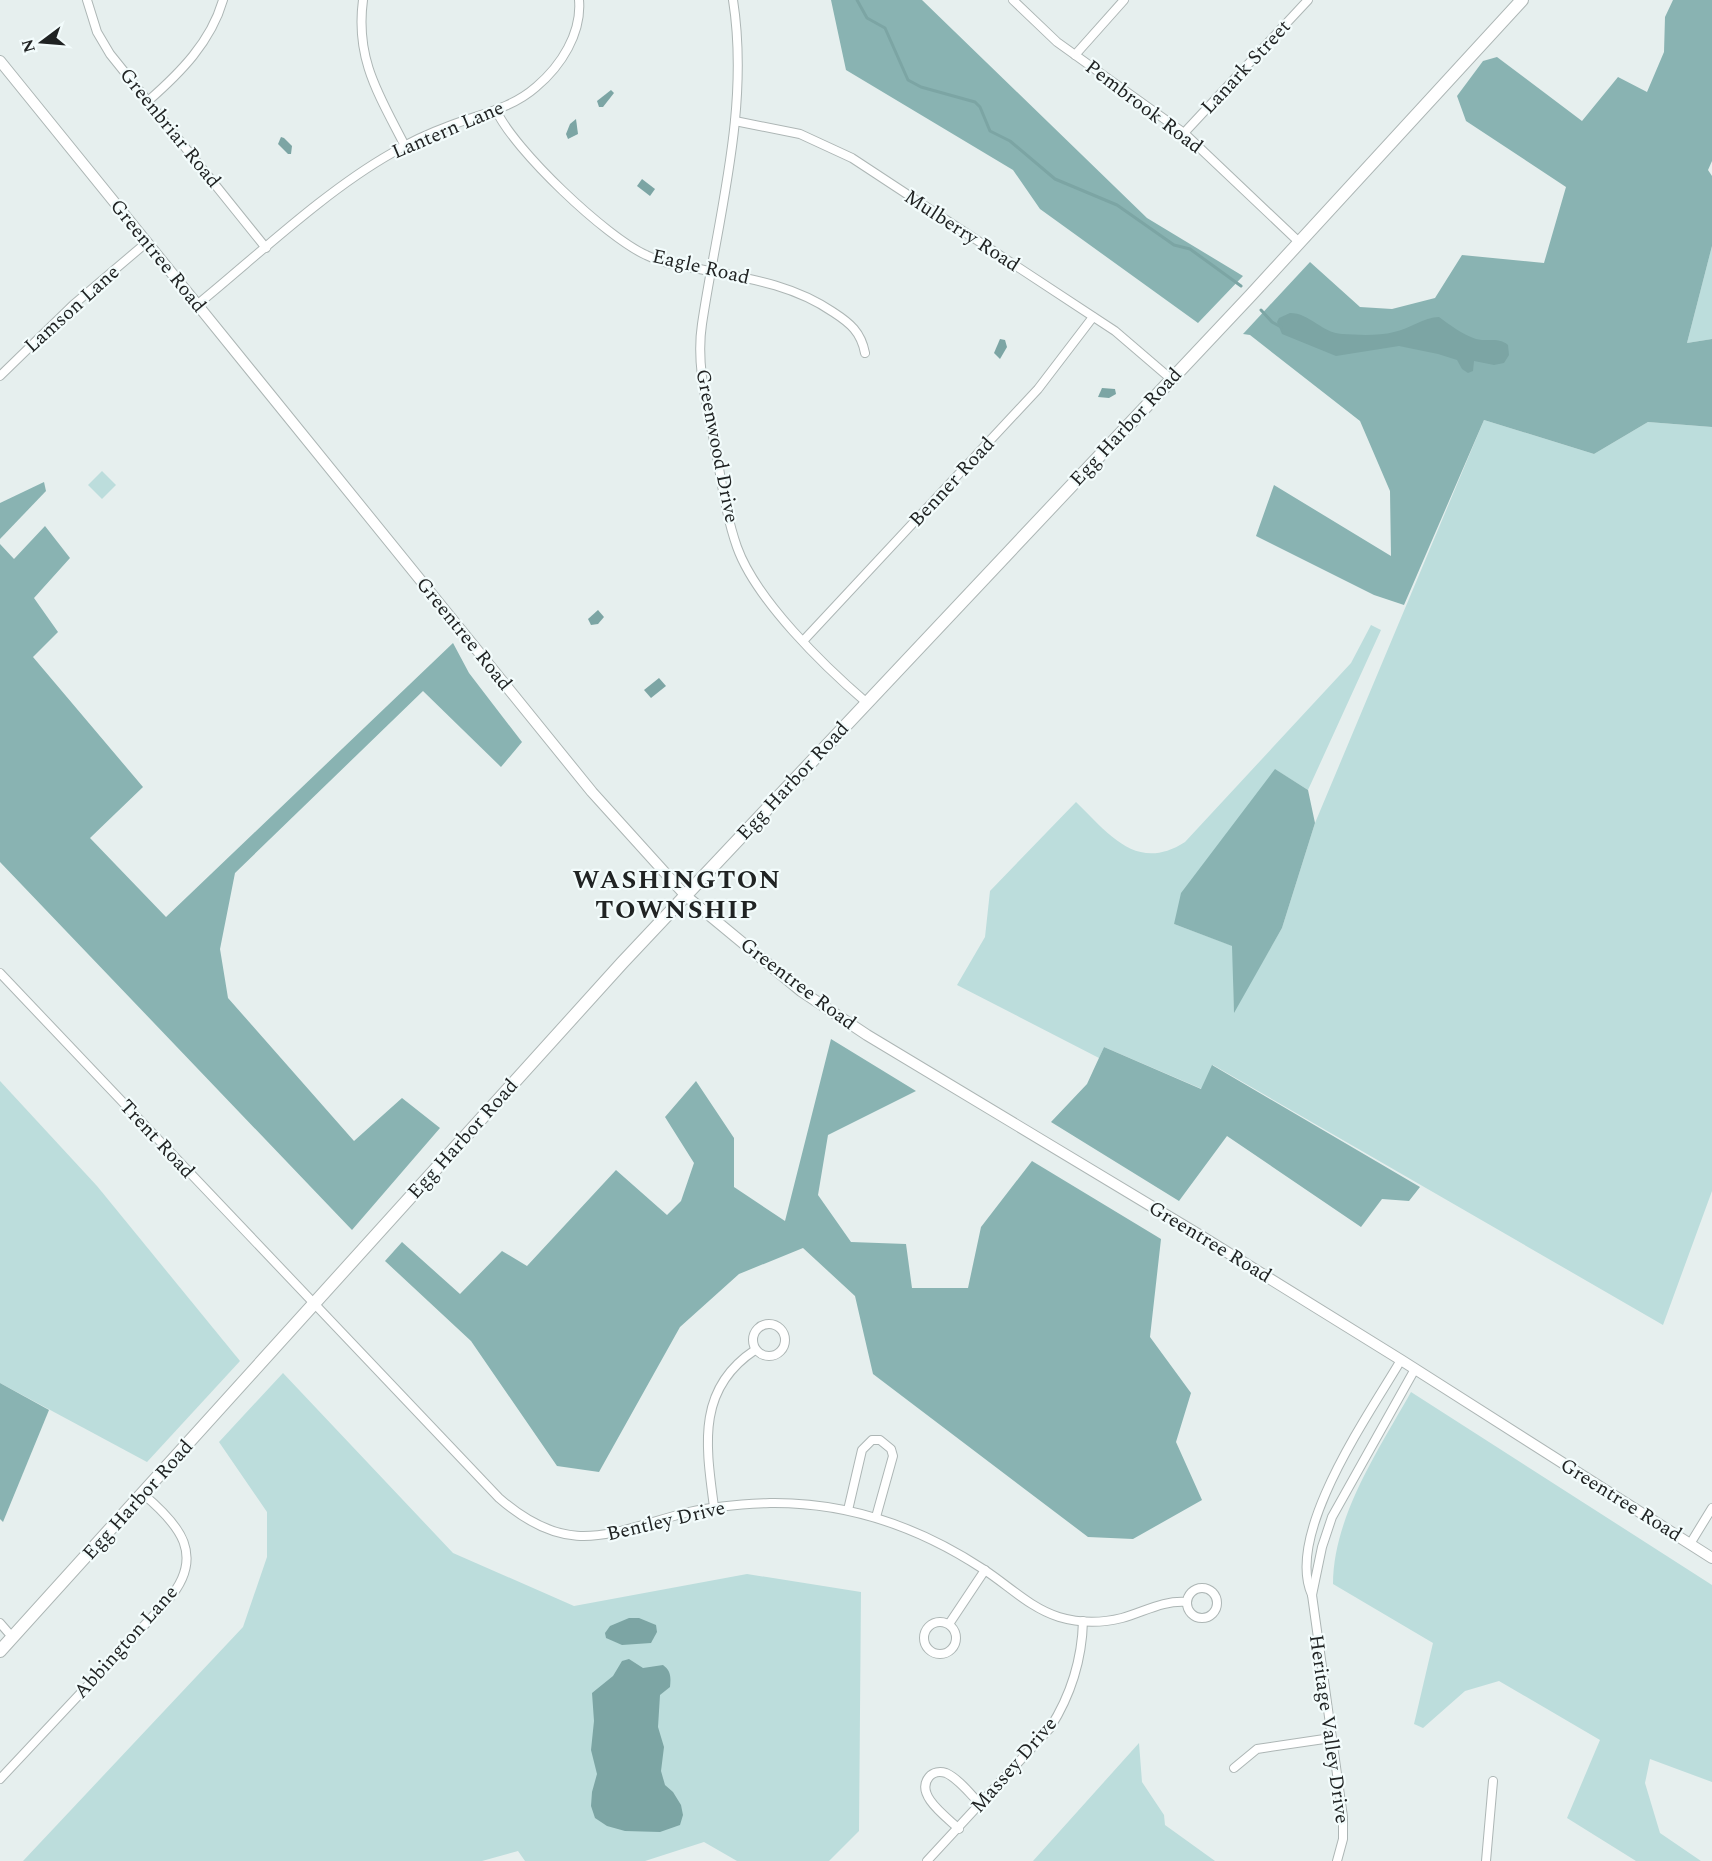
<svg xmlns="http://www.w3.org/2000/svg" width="1712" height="1861" font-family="Spectral,serif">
	<rect width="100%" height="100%" fill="#e6efee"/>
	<!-- green -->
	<g fill="#bcdddc">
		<path d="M 1712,246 L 1712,339 L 1687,343 Z"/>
		<path d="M 1484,420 L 1594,454 L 1648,422 L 1712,427 L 1712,1191 L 1663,1325 L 1213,1065 L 1202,1089 L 1104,1047 L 1099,1058 L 957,985 L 985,937 L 990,891 L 1076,802 C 1109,834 1137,873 1185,842 L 1351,663 L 1371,625 L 1381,630 L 1308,790 L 1276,770 L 1174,924 L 1233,946 L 1234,1011 L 1282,928 L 1315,823 Z"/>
		<path d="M 102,471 L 116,485 L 102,499 L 88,485 Z"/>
		<path d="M 0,1081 L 97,1186 L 240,1361 L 147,1462 L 0,1383 Z"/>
		<path d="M 283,1373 L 453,1553 L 574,1606 L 747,1574 L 861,1592 L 859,1831 L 829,1861 L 737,1861 L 704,1842 L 645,1861 L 525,1861 L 518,1851 L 482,1861 L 23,1861 L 243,1627 L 267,1557 L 267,1512 L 219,1442 Z"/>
		<path d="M 1411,1392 L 1712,1585 L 1712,1782 L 1650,1759 L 1645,1783 L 1660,1833 L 1701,1861 L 1636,1861 L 1567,1818 L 1600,1740 L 1499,1681 L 1465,1691 L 1423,1728 L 1414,1724 L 1433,1643 L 1333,1584 C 1333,1517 1379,1449 1411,1392 Z"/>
		<path d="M 1139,1743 L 1142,1782 L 1164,1815 L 1165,1825 L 1215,1861 L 1033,1861 Z"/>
	</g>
	<!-- forest -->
	<g fill="#89b3b2">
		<path d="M 831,0 L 922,0 L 1147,218 L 1243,276 L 1198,323 L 1040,209 L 1013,170 L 846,70 Z"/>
		<path d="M 1673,0 L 1712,0 L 1712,161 L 1708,170 L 1712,176 L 1712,246 L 1687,343 L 1712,339 L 1712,427 L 1648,422 L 1594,454 L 1484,420 L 1404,605 L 1374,595 L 1256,536 L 1274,485 L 1391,556 L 1390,491 L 1360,421 L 1250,335 L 1243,334 L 1310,262 L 1360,307 L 1392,309 L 1435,298 L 1462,255 L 1544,263 L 1566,187 L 1466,121 L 1457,96 L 1483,61 L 1497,57 L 1582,121 L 1618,77 L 1647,92 L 1664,52 L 1665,17 Z"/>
		<path d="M 44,482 L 46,491 L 0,539 L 0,503 Z"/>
		<path d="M 45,526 L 70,558 L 34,598 L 58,632 L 33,657 L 143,787 L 90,838 L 166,917 L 453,643 L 469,673 L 522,742 L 501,767 L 423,691 L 235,873 L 220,949 L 228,998 L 354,1141 L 402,1098 L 440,1128 L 352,1230 L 0,862 L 0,544 L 14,559 Z"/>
		<path d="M 1275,769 L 1308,790 L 1315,823 L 1282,928 L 1234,1013 L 1232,946 L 1174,924 L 1181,893 Z"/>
		<path d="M 831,1039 L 916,1091 L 828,1135 L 818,1195 L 851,1242 L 906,1244 L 912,1288 L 968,1288 L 981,1227 L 1032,1161 L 1161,1239 L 1150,1337 L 1191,1393 L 1176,1442 L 1202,1500 L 1133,1539 L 1088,1537 L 873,1374 L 855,1296 L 803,1248 L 739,1274 L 680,1327 L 599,1472 L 557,1466 L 471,1341 L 385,1261 L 402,1242 L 460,1294 L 502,1251 L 527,1266 L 616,1170 L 667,1215 L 681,1201 L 694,1163 L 665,1117 L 696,1081 L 734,1138 L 734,1187 L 785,1221 Z"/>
		<path d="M 1104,1047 L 1201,1089 L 1212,1065 L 1420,1187 L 1409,1201 L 1382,1199 L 1361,1227 L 1227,1136 L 1179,1201 L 1051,1122 L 1087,1084 Z"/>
		<path d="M 0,1383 L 49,1410 L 3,1522 L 0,1519 Z"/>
	</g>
	<!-- water -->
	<g fill="#7ca5a4">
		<path d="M 611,90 L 614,93 L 603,107 L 599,107 L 597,101 Z"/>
		<path d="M 576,119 L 578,134 L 568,139 L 566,134 L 570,124 Z"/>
		<path d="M 281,137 L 284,138 L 292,146 L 291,154 L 288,154 L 278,144 Z"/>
		<path d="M 642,179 L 655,189 L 650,196 L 637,186 Z"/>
		<path d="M 1290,313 C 1310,313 1322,333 1342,334 C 1358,335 1379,336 1394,332 C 1409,329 1424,317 1439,317 C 1451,326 1462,334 1476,339 C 1488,342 1498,337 1508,345 L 1509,355 L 1504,363 L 1494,365 L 1474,361 L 1473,371 L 1468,373 L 1462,369 L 1457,360 L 1438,354 L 1399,346 L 1336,356 L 1282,334 L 1277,322 L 1279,318 Z"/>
		<path d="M 1000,339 L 1005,340 L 1007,347 L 1000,359 L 994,353 Z"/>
		<path d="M 1102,388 L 1115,389 L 1116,394 L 1109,398 L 1098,397 Z"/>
		<path d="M 598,610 L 604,617 L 598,624 L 591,625 L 588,619 Z"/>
		<path d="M 659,678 L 666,686 L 651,698 L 644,690 Z"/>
		<path d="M 629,1618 L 639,1618 L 656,1625 L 657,1632 L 651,1643 L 622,1645 L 606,1638 L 605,1633 L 610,1626 Z"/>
		<path d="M 629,1659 L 643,1668 L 663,1665 C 671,1671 671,1677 670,1687 L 660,1695 L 658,1727 L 664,1747 L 661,1771 L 665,1785 L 673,1792 L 681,1805 L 683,1815 L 680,1825 L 660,1832 L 625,1831 L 607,1826 L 595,1818 L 591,1806 L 592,1792 L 597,1774 L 591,1750 L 594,1721 L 592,1693 L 613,1676 L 622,1661 Z"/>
	</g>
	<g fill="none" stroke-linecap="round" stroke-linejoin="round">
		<!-- stream -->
		<g stroke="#7ca5a4" stroke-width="3">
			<path d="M 857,0 L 867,18 L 885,28 L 908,80 L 921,87 L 975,102 L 980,107 L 990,131 L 1010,141 L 1055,179 L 1117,205 L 1174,245 L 1190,249 L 1241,286"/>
			<path d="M 1261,310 L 1272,322 L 1281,327"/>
		</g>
		<!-- minor casing -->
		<g stroke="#adb6b5" stroke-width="10">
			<g id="minor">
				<path d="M 87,0 L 97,32 L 110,54 L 266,248"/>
				<path d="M 363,0 C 355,59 379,95 405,146"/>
				<path d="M 733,0 C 750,108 718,217 702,324 C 696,363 706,402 714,441 C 721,476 725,513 737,547 C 756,600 824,666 867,703"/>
				<path d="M 1013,0 L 1057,42 L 1184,133 L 1299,242"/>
				<path d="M 1075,55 L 1124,0"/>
				<path d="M 148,101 C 180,73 211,42 223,0"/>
				<path d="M 496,110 C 514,150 606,237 646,255 C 662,263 681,266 699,269 C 746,278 792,284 833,312 C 850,323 861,332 865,353"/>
				<path d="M 735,121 L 800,134 L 852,158 L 1115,331 L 1171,379"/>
				<path d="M 1184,133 L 1308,0"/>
				<path d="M 198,304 C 258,255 325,191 392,153 C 410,142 430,133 449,126 C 480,114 511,109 536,87 C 561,66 582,33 579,0"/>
				<path d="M 0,376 L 73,305 L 146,243"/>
				<path d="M 804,640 L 1038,389 L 1093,317"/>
				<path d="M 0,973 L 499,1498 C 570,1560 610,1532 689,1512 C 715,1506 743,1504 770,1503 C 847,1502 919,1527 983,1569 C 1008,1585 1030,1608 1059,1617 C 1079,1623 1102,1623 1122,1618 C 1144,1612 1163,1600 1187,1602"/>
				<circle cx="769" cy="1340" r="16"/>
				<path d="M 714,1507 C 706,1446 696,1389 755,1350"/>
				<path d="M 848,1510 L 862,1450 L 872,1440 L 880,1440 L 891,1449 L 893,1456 L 876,1517"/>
				<path d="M 1690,1544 L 1712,1508"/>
				<circle cx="1202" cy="1603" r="15"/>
				<path d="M 1312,1595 C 1284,1534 1370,1413 1401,1360"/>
				<circle cx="940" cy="1638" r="16"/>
				<path d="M 0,1623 L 13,1638"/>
				<path d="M 949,1624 L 985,1570"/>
				<path d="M 1234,1768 L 1257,1749 L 1331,1738"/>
				<path d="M 0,1779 L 168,1600 C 206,1556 180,1525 143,1494"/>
				<path d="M 959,1829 C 948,1818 914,1795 929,1777 C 933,1772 940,1771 946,1773 C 959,1779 971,1795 981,1805"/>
				<path d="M 927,1861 L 1050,1728 C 1071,1695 1082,1660 1083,1621"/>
				<path d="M 1337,1861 L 1343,1839 L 1343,1817 L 1312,1595 L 1322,1547 L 1332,1517 L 1415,1369"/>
				<path d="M 1486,1861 L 1493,1781"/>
			</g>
		</g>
		<!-- tertiary casing -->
		<g stroke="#adb6b5" stroke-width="12">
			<path id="tertiary" d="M 0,61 L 592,792 L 686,896 L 801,991 L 867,1035 L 1201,1236 L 1401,1360 L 1712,1558"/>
		</g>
		<!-- secondary casing -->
		<g stroke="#adb6b5" stroke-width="14">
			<path id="secondary" d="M 0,1651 L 622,963 L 1251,295 L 1522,0"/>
		</g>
		<!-- minor -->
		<use href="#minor" stroke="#fff" stroke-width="8"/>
		<!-- tertiary -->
		<use href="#tertiary" stroke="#fff" stroke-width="10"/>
		<!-- secondary -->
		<use href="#secondary" stroke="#fff" stroke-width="12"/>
	</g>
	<g text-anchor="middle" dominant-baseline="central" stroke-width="4.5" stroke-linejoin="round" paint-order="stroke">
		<!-- street labels -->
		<g font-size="20" fill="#202323" stroke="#f3fcfc">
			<text transform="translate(1246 67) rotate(-47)">Lanark Street</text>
			<text transform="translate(1144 107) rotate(37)">Pembrook Road</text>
			<text transform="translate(170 128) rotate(51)">Greenbriar Road</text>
			<text transform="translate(448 130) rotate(-23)">Lantern Lane</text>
			<text transform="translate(962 231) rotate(33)">Mulberry Road</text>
			<text transform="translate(158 256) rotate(51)">Greentree Road</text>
			<text transform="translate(701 267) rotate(13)">Eagle Road</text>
			<text transform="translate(72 309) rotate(-42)">Lamson Lane</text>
			<text transform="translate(1126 427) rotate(-47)">Egg Harbor Road</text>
			<text transform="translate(717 446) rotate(79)">Greenwood Drive</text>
			<text transform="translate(952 482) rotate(-47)">Benner Road</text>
			<text transform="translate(464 634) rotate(51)">Greentree Road</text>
			<text transform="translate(793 781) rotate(-47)">Egg Harbor Road</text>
			<text transform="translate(798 984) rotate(37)">Greentree Road</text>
			<text transform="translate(157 1139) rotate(47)">Trent Road</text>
			<text transform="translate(463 1139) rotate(-48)">Egg Harbor Road</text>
			<text transform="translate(1210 1242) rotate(31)">Greentree Road</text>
			<text transform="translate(138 1500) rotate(-48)">Egg Harbor Road</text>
			<text transform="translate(1621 1500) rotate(32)">Greentree Road</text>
			<text transform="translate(666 1521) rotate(-13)">Bentley Drive</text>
			<text transform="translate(126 1642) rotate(-48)">Abbington Lane</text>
			<text transform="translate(1329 1729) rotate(82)">Heritage Valley Drive</text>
			<text transform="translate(1014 1765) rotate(-49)">Massey Drive</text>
		</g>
		<!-- district labels -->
		<g font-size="26" font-weight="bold" letter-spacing="1.5" fill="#202323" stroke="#f3fcfc">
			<text x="677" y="880">WASHINGTON<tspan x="677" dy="30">TOWNSHIP</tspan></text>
		</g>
	</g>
	<!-- north arrow -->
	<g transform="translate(42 42) rotate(254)" stroke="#f3fcfc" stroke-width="4.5" paint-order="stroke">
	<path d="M0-4.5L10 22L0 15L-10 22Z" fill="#202323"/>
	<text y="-9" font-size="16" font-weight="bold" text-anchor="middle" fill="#202323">N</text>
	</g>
</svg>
